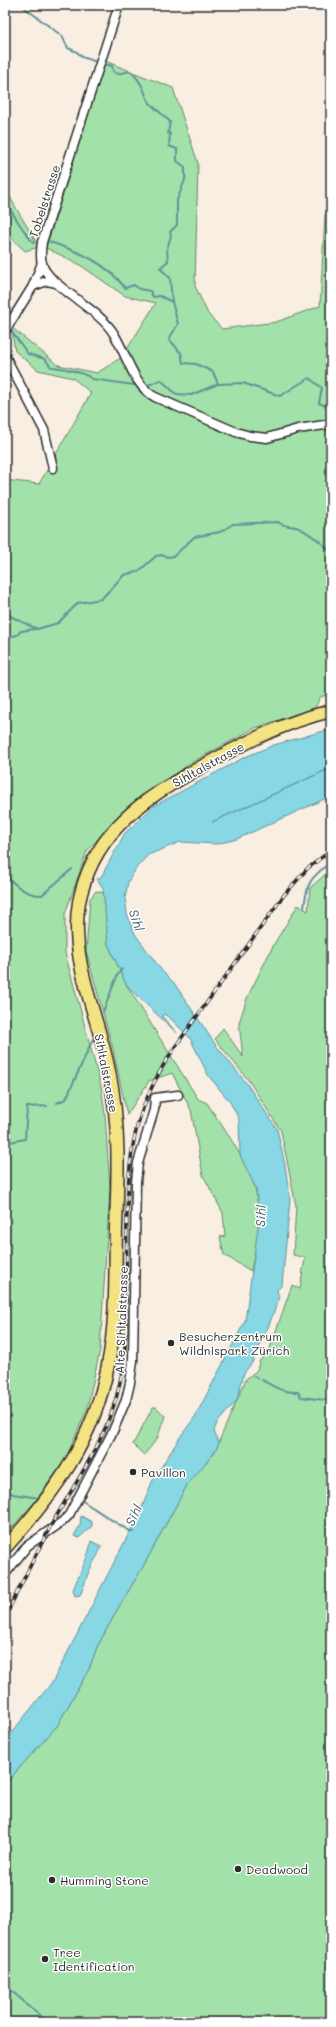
<svg xmlns="http://www.w3.org/2000/svg" width="336" height="2027" font-family="Mali,sans-serif">
	<rect width="100%" height="100%" fill="#f8eee1"/>
	<filter id="ink" filterUnits="userSpaceOnUse"><feTurbulence type="fractalNoise" baseFrequency=".025" numOctaves="2"/><feDisplacementMap in="SourceGraphic" scale="8" xChannelSelector="R" yChannelSelector="G"/><feConvolveMatrix kernelMatrix="1 2 1 2 8 2 1 2 1" color-interpolation-filters="sRGB"/></filter>
	<g filter="url(#ink)">
		<!-- green -->
		<g fill="#a2e1a9" stroke="#66866a">
			<path d="M 105,61 L 173,88 L 198,163 L 195,286 L 208,314 L 222,329 L 276,322 L 320,306 L 325,215 L 331,207 L 331,694 L 320,697 L 315,708 L 255,728 L 196,760 L 143,794 L 116,819 L 87,851 L 65,914 L 65,953 L 101,1086 L 105,1114 L 110,1188 L 100,1350 L 87,1409 L 65,1460 L 34,1503 L 5,1535 L 5,480 L 39,484 L 91,393 L 73,378 L 38,370 L 15,351 L 11,327 L 58,365 L 97,373 L 122,357 L 156,303 L 125,296 L 77,263 L 46,248 Z"/>
			<path d="M 5,184 L 12,201 L 39,247 L 25,251 L 5,232 Z"/>
			<path d="M 331,869 L 331,2022 L 5,2022 L 5,1784 L 57,1726 L 89,1669 L 97,1647 L 117,1610 L 144,1565 L 187,1485 L 214,1453 L 246,1379 L 257,1370 L 260,1360 L 268,1354 L 292,1285 L 300,1289 L 305,1258 L 293,1255 L 296,1206 L 281,1131 L 249,1081 L 215,1039 L 223,1028 L 243,1057 L 239,1023 L 247,998 L 274,944 L 298,905 L 308,911 L 310,888 Z"/>
			<path d="M 96,891 L 104,893 L 108,944 L 126,984 L 198,1099 L 207,1103 C 230,1139 260,1175 259,1219 C 259,1236 254,1254 251,1271 L 224,1255 L 220,1237 L 225,1236 L 223,1213 L 203,1175 L 191,1110 L 172,1073 L 149,1081 L 127,1115 L 113,1049 L 86,951 L 90,899 Z"/>
			<path d="M 153,1407 L 156,1407 L 165,1416 L 157,1439 L 144,1455 L 133,1444 Z"/>
		</g>
		<!-- water -->
		<g fill="#87d7e4" stroke="#62929a">
			<path d="M 331,729 L 331,768 L 212,822 L 331,768 L 331,796 L 237,839 L 217,844 L 180,842 L 148,855 L 137,867 L 128,882 L 125,898 L 127,914 L 135,934 L 162,971 L 174,983 L 215,1044 L 247,1084 L 277,1129 L 285,1165 L 290,1200 L 282,1285 L 277,1290 L 279,1298 L 269,1325 L 252,1363 L 244,1373 L 237,1400 L 217,1423 L 214,1431 L 219,1443 L 214,1453 L 187,1485 L 144,1565 L 117,1610 L 97,1647 L 89,1669 L 57,1726 L 5,1784 L 5,1741 L 53,1681 L 141,1510 L 152,1482 L 180,1437 L 195,1417 L 245,1321 L 259,1220 L 256,1189 L 240,1155 L 239,1119 L 230,1102 L 208,1075 L 190,1038 L 171,1019 L 164,1014 L 162,1016 L 177,1033 L 136,995 L 126,984 L 108,944 L 103,888 L 97,879 L 101,877 L 125,833 L 154,806 L 245,757 L 274,745 Z"/>
			<path d="M 81,1516 L 92,1522 L 92,1526 L 79,1538 L 74,1536 L 80,1525 Z"/>
			<path d="M 91,1541 L 101,1546 C 99,1555 95,1559 91,1567 C 86,1576 85,1586 80,1595 L 75,1596 L 73,1590 C 78,1576 90,1555 91,1541 Z"/>
		</g>
		<g fill="none" stroke-linecap="round" stroke-linejoin="round">
			<!-- stream -->
			<g stroke="#62929a" stroke-width="2">
				<path d="M 21,5 L 62,36 L 68,48 L 77,52 L 82,57 L 94,61"/>
				<path d="M 105,64 L 112,66 L 113,71 L 117,74 L 130,71 C 135,75 141,83 143,88 C 145,92 146,97 148,100 C 151,106 164,115 170,122 L 168,133 L 170,134 L 169,146 L 177,149 L 177,161 L 185,167 L 185,180 L 177,200 L 177,225 L 170,232 L 171,236 L 167,249 L 168,261 L 160,268 L 170,278 L 172,302 L 178,324 L 169,339 L 181,353 L 183,363 L 196,364 L 213,372 L 218,384 L 243,383 L 280,396 L 309,378 L 322,388 L 319,403 L 328,407 L 331,406"/>
				<path d="M 5,198 C 6,205 28,238 34,243"/>
				<path d="M 50,242 C 79,252 106,262 125,288 L 134,285 L 139,289 L 150,291 L 153,297 L 160,296 L 172,302"/>
				<path d="M 12,332 L 28,354 L 45,359 L 51,367 C 60,367 86,373 92,379 L 134,385"/>
				<path d="M 148,385 L 161,380 L 176,394 L 191,395 L 218,384"/>
				<path d="M 5,608 L 10,616 L 37,629 L 58,623 L 78,603 L 101,599 L 124,575 L 139,571 L 156,556 L 161,555 L 168,557 L 174,556 L 194,537 L 220,532 L 233,524 L 278,522 C 284,527 288,525 296,527 C 305,530 327,545 331,554"/>
				<path d="M 5,638 L 17,635 L 21,631 L 35,629"/>
				<path d="M 5,875 C 17,886 25,895 42,895 L 72,869"/>
				<path d="M 304,908 C 307,882 310,878 331,862"/>
				<path d="M 103,1012 L 117,976 L 122,969"/>
				<path d="M 57,1103 L 66,1099 L 93,1039"/>
				<path d="M 5,1143 L 25,1139 L 27,1107 L 47,1106"/>
				<path d="M 254,1376 L 258,1379"/>
				<path d="M 262,1380 C 275,1387 283,1393 298,1392 L 301,1397 L 325,1400"/>
				<path d="M 5,1490 L 13,1494 L 39,1498"/>
				<path d="M 81,1500 C 91,1506 126,1531 133,1532"/>
				<path d="M 5,1985 L 47,2022"/>
			</g>
			<!-- street casing -->
			<g stroke="#2b2b2b" stroke-width="11">
				<g id="street">
					<path d="M 119,5 L 42,242 C 41,249 40,257 42,264 C 49,287 99,308 114,334 C 127,355 133,385 155,397 L 236,432 L 250,436 L 267,438 L 298,429 L 331,424"/>
					<path d="M 33,286 L 47,281 L 57,283"/>
					<path d="M 5,331 L 33,286 L 42,263"/>
					<path d="M 5,356 L 44,430 L 53,468"/>
					<path d="M 5,1574 L 27,1546 L 62,1522 L 69,1515 L 113,1431 L 126,1400 L 130,1383 L 133,1361 L 136,1182 L 138,1163 L 154,1110 L 155,1098 L 178,1095"/>
				</g>
			</g>
			<!-- primary casing -->
			<g stroke="#2b2b2b" stroke-width="15">
				<path id="primary" d="M 5,1548 C 55,1493 94,1440 108,1365 C 117,1320 115,1273 116,1228 C 118,1175 120,1123 109,1071 C 98,1014 69,961 79,902 C 85,873 98,847 118,826 C 141,801 171,784 201,767 C 242,744 284,722 331,711"/>
			</g>
			<!-- street -->
			<use href="#street" stroke="#fff" stroke-width="8"/>
			<!-- primary -->
			<use href="#primary" stroke="#f4e382" stroke-width="12"/>
			<!-- rail casing -->
			<g stroke="#2b2b2b" stroke-width="3.5">
				<path id="rail" d="M 5,1617 C 21,1585 36,1553 53,1522 C 79,1477 110,1433 120,1382 C 126,1356 126,1329 126,1303 C 128,1247 123,1180 137,1127 C 145,1098 158,1072 175,1047 L 284,895 L 307,869 L 331,850"/>
			</g>
			<!-- rail -->
			<use href="#rail" stroke="#fff" stroke-width="2" stroke-dasharray="6" stroke-linecap="butt"/>
		</g>
	</g>
	<!-- markers -->
	<g fill="#2b2b2b" stroke="#fff" stroke-width="1.5">
		<circle cx="171" cy="1343" r="4"/>
		<circle cx="133" cy="1472" r="4"/>
		<circle cx="238" cy="1869" r="4"/>
		<circle cx="52" cy="1880" r="4"/>
		<circle cx="45" cy="1959" r="4"/>
	</g>
	<g text-anchor="middle" dominant-baseline="central" stroke-width="3" stroke-linejoin="round" paint-order="stroke">
		<!-- street labels -->
		<g font-size="12" fill="#2b2b2b" stroke="#fff">
			<text transform="translate(44 201) rotate(-72)">Tobelstrasse</text>
			<text transform="translate(208 764) rotate(-29)">Sihltalstrasse</text>
			<text transform="translate(107 1073) rotate(79)">Sihltalstrasse</text>
			<text transform="translate(121 1320) rotate(-88)">Alte Sihltalstrasse</text>
		</g>
		<!-- poi labels -->
		<g font-size="12" fill="#2b2b2b" stroke="#fff" text-anchor="start">
			<text x="179" y="1336">Besucherzentrum<tspan x="179" dy="14">Wildnispark Zürich</tspan></text>
			<text x="141" y="1472">Pavillon</text>
			<text x="246" y="1869">Deadwood</text>
			<text x="60" y="1880">Humming Stone</text>
			<text x="53" y="1952">Tree<tspan x="53" dy="14">Identification</tspan></text>
		</g>
		<!-- water labels -->
		<g font-size="13" font-style="italic" fill="#475f62" stroke="#fff">
			<text transform="translate(137 920) rotate(72)">Sihl</text>
			<text transform="translate(260 1216) rotate(-87)">Sihl</text>
			<text transform="translate(133 1515) rotate(-64)">Sihl</text>
		</g>
	</g>
	<!-- margin -->
	<rect width="336" height="2027" fill="none" stroke="#fff" stroke-width="20"/>
	<rect x="10" y="10" width="316" height="2007" fill="none" stroke="#2b2b2b" stroke-width="1.5" filter="url(#ink)"/>
</svg>
